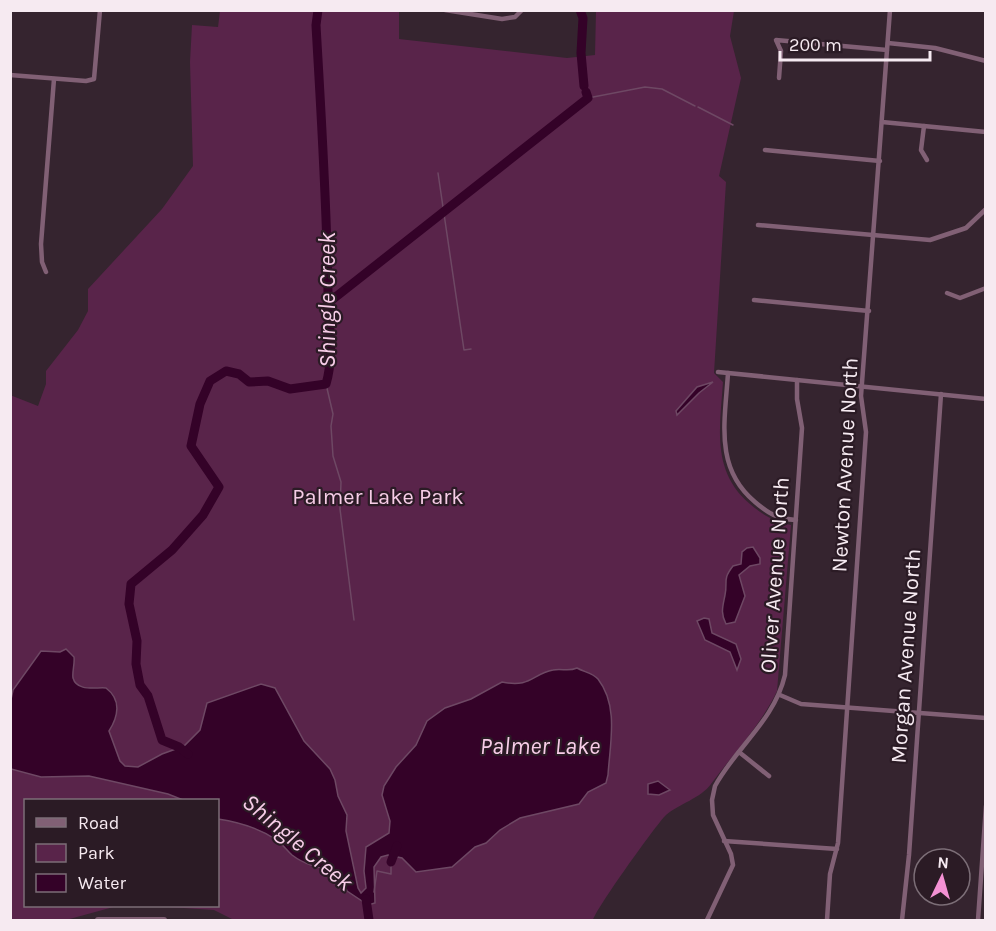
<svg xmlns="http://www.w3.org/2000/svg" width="996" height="931" font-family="Karla,sans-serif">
	<rect width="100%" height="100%" fill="#35242f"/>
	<!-- green -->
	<path fill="#59244a" d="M 220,11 L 399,11 L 399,39 L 567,58 L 595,55 L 596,11 L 734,11 L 730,36 L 741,78 L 719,176 L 726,182 L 714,373 L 723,382 C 720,427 711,471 750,504 C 763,515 773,521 791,525 L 777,691 C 761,725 733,754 711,784 C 701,798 679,804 666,815 C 655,826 596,909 593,920 L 234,920 L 214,910 L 153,906 L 218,906 L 218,800 L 26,800 L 26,906 L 117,906 L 66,920 L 11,920 L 10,395 L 38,406 L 46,384 L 46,371 L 78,330 L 88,311 L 88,289 L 162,209 L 193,166 L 190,62 L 192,25 L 218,27 Z"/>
	<!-- water -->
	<g fill="#340228" stroke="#6e4864" stroke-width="1.5">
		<path d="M 713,382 L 699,393 L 677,415 L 676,411 L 697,387 Z"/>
		<path d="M 753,547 L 760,558 L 760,564 L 750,566 L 739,575 L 745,596 L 735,622 L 726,624 C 720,613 723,606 725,595 C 728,581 722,580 733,566 L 741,564 L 742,552 L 747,548 Z"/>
		<path d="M 704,618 L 709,619 L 712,633 L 736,644 L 741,659 L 737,670 L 730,652 L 705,640 L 697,621 Z"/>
		<path d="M 66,649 L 74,657 C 75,663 72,672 73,678 C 77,692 96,687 106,688 C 122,700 118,717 109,731 L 120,761 L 125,766 L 138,767 L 162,754 L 184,746 L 200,730 L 207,703 L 261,684 L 275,688 L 304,741 L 330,769 L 335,780 L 338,796 L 347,815 L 346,831 L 358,888 L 361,893 L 366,888 L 364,871 L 366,847 L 389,833 L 390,821 L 382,795 L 384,786 L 396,767 L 416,745 L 427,721 L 445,708 L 471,699 L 502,682 C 531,688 532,674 553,670 C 562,668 568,672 577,668 C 584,672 593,673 598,679 C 619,706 610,743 608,775 L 606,783 L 588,792 L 579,804 L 520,818 L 500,830 L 486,843 L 475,847 L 452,867 L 416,872 L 402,858 L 388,855 L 381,857 L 374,867 L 375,903 L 368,905 L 347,891 L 342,878 L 336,870 C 321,869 305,865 292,855 C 286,850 282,843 275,839 C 257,827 238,822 218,819 L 218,800 L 183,800 L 168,794 L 89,776 L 41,777 L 11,769 L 10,704 L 13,690 L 41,651 L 60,652 Z"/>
		<path d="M 658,781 L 670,790 L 659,795 L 648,794 L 648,784 Z"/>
	</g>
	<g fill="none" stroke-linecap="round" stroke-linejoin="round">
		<!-- stream -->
		<g stroke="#6e4864" stroke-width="1.5">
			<path d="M 588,98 L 645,87 L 662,89 L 695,106"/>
			<path d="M 698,107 L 733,125"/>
			<path d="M 438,173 L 464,350 L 471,349"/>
			<path d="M 326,384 L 333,414 L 331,426 L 333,456 L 341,482 L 340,509 L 354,620"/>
			<path d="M 374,892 L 377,871 L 391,874 L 391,862"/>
		</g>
		<!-- river -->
		<g stroke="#340228" stroke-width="9">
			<path d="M 580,10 L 583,18 L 581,53 L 584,86"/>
			<path d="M 328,303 L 588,98 L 586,92"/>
			<path d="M 188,754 L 179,747 L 162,740 L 148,696 L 140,685 L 136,664 L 137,641 L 129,604 L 131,584 L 172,550 L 203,515 L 219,487 L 191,446 L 200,404 L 210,381 L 226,371 L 239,374 L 249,382 L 268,381 L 290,389 L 326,384 C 335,353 328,324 328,293 C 327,203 321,114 316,25 L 318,10"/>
			<path d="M 391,862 L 397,846"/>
			<path d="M 326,863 L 347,882"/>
			<path d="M 366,899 L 369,920"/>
		</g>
		<!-- minor -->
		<g stroke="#816075" stroke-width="4.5">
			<path d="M 445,10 L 502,19 L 515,17 L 522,10"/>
			<path d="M 888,43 L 935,48 L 986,61"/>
			<path d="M 10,75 L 86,81 L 94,79 L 100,10"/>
			<path d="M 779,78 L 781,51 L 776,40 L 887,50"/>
			<path d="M 882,122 L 986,132"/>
			<path d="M 924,126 L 921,150 L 927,160"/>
			<path d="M 765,150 L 880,161"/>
			<path d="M 758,225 L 930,240 L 966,228 L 986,209"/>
			<path d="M 46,272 L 42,262 L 41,244 L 54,79"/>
			<path d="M 947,293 L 960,298 L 986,288"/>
			<path d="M 754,300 L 869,311"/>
			<path d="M 718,372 L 986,399"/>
			<path d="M 728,373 C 725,421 714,468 755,502 C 769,514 778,519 796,520"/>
			<path d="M 780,695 L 801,704 L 986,718"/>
			<path d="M 739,752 L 769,776"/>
			<path d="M 724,841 L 837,849"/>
			<path d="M 707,920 L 733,865 L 731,854 L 713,815 L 712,800 L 715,786 C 737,746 774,721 785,675 L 802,428 L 797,399 L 797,380"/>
			<path d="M 827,920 L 830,874 L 838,843 L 866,432 L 861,396 L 890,10"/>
			<path d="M 902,920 L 909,855 L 941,394"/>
			<path d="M 978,920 L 986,806"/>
		</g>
		<!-- tertiary -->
		<path stroke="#816075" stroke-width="6" d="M 98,920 L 164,920"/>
	</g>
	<g text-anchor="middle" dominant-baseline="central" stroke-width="4.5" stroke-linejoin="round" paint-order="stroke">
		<!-- street labels -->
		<g font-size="22" fill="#f6eaf1" stroke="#2b1b25">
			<text transform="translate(845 465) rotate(-87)">Newton Avenue North</text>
			<text transform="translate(775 575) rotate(-86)">Oliver Avenue North</text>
			<text transform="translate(906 656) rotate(-86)">Morgan Avenue North</text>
		</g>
		<!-- park labels -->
		<g font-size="22" fill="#f6cce6" stroke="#2b1b25">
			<text x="378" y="497">Palmer Lake Park</text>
		</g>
		<!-- water labels -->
		<g font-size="24" font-style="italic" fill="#f7cde8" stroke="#2b1b25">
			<text transform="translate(327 300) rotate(-90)">Shingle Creek</text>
			<text x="540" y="746">Palmer Lake</text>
			<text transform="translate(298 842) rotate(40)">Shingle Creek</text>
		</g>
	</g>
	<!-- border -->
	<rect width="996" height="931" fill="none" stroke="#f6eaf1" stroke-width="24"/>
	<!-- legend -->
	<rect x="24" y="799" width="195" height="108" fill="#2b1b25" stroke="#7c6e77" stroke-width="1.5"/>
	<rect x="36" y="818" width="30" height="9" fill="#816075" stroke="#7c6e77" stroke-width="1.5"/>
	<text x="78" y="829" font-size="18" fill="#f6eaf1">Road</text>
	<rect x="36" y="844" width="30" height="18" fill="#59244a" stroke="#7c6e77" stroke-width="1.5"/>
	<text x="78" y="859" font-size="18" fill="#f6eaf1">Park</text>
	<rect x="36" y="874" width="30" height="18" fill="#340228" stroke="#7c6e77" stroke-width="1.5"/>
	<text x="78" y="889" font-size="18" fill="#f6eaf1">Water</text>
	<!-- north arrow -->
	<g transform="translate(942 877) rotate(5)"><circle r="28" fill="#2b1b25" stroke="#7c6e77" stroke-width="1.5"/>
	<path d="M0-4.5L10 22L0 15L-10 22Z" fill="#f491d4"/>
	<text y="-9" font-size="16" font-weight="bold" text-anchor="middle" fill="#f6eaf1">N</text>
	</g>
	<!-- scale -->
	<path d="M780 51v9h150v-9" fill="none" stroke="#f6eaf1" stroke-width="3"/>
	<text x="789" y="51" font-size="18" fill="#f6eaf1" stroke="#2b1b25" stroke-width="4.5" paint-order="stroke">200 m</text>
</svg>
